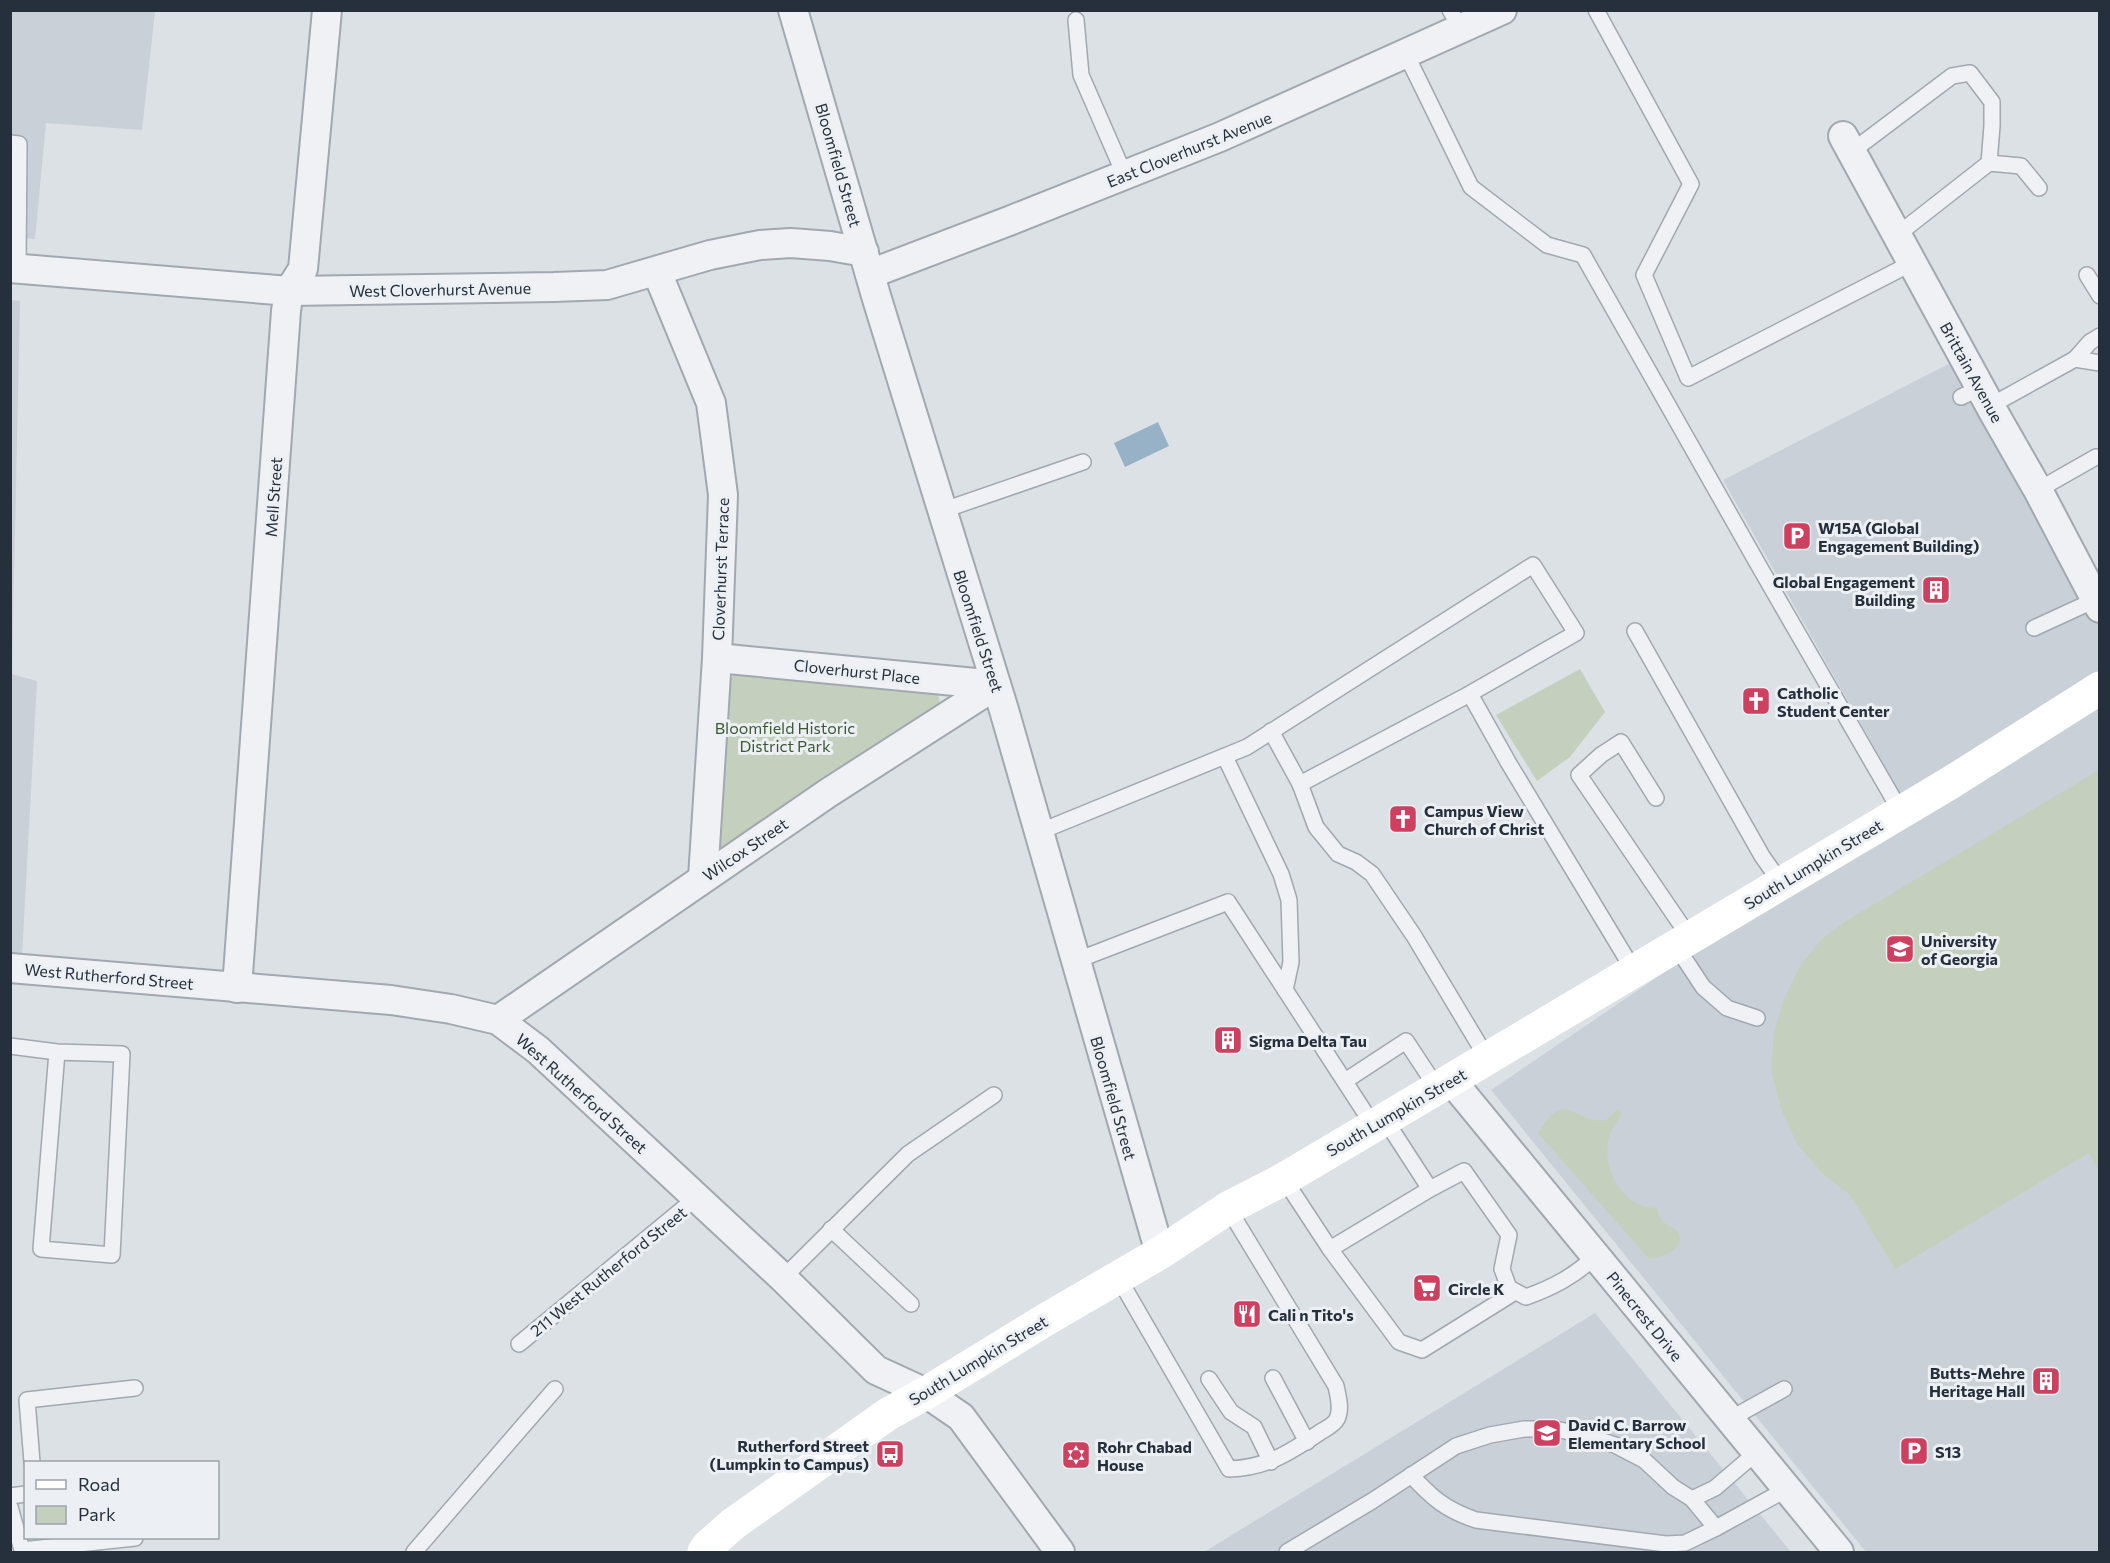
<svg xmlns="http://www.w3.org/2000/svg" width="2110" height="1563" font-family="Commissioner,sans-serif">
	<rect width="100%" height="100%" fill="#dce1e6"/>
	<!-- built -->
	<g fill="#cad0d8">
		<path d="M 10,11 L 155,11 L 142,130 L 46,123 L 35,239 L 11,237 Z"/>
		<path d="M 11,300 L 20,301 L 12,674 L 37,681 L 22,956 L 11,955 Z"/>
		<path d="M 1958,359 L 2099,623 L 2099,1552 L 1866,1552 L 1491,1090 L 1908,807 L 1723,480 Z"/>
		<path d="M 1595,1313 L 1791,1552 L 1204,1552 Z"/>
	</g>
	<!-- green -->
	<g fill="#c4d0bd">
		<path d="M 1580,669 L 1605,712 L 1570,757 L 1537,781 L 1496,715 Z"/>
		<path d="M 736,672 L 938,694 L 940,703 L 718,851 L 728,683 Z"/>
		<path d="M 2099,770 L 2099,1171 L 2089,1153 L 1895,1269 L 1850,1195 L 1823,1174 L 1797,1144 L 1781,1109 L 1771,1069 L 1774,1033 L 1784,999 L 1801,964 L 1822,939 L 1849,919 Z"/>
		<path d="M 1564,1109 C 1581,1112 1587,1123 1606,1120 L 1618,1109 L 1622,1113 C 1618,1120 1612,1129 1609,1137 C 1601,1169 1623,1208 1657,1208 C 1660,1222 1666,1224 1678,1231 C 1686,1251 1664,1256 1649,1259 L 1538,1133 C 1545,1123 1550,1112 1564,1109 Z"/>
	</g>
	<!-- water -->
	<path fill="#97b2c7" d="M 1158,422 L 1169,446 L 1125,467 L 1114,443 Z"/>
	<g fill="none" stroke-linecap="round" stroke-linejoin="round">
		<!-- service casing -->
		<g stroke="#a2a8b0" stroke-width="18">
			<g id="service">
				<path d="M 1450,10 L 1461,30"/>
				<path d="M 1596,10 L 1691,184 L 1644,275 L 1688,378 L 1912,263"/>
				<path d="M 1076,20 L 1081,75 L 1125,176"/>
				<path d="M 1406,54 L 1471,187 L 1547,245 L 1583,255 L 1759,566 L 1901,812"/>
				<path d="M 10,143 L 19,144 L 18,269"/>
				<path d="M 1851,152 L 1952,76 L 1970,73 L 1992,102 L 1992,126 L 1989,163"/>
				<path d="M 1897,235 L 1989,163 L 2021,166 L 2039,188"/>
				<path d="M 2087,275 L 2100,296"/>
				<path d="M 2075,359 L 2090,342 L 2100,336"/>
				<path d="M 1961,397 L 1980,388"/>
				<path d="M 1990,406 L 2075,359 L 2100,363"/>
				<path d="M 2038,490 L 2096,457"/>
				<path d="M 941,511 L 1083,462"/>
				<path d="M 2034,628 L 2095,600"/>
				<path d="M 1635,631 L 1762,856 L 1781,883"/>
				<path d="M 1470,694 L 1508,762 L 1634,971"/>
				<path d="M 1271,731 L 1300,784 L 1316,827 L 1338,854 L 1356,862 L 1372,874 L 1414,936 L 1487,1058"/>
				<path d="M 1225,757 L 1281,874 L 1289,900 L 1291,962 L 1285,990"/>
				<path d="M 1656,798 L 1621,742 L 1601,755 L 1579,775 L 1690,938"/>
				<path d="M 1039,832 L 1247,747 L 1533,565 L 1576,633 L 1464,697 L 1300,784"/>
				<path d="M 1676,946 L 1703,987 L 1727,1008 L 1757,1018"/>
				<path d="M 1075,961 L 1228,902 L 1373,1125"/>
				<path d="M 10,1046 L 57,1052 L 122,1054 L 112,1255 L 41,1249 L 57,1052"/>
				<path d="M 1345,1081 L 1406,1041 L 1437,1088"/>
				<path d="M 1384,1118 L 1430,1189"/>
				<path d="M 1284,1179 L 1330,1249 L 1399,1342 L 1422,1350 L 1515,1292"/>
				<path d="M 831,1229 L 911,1304"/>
				<path d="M 1330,1249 L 1430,1189 L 1464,1171 L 1509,1235 L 1502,1269 L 1509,1288 L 1526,1297 C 1554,1287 1574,1276 1596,1256"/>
				<path d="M 1118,1277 L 1229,1469 C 1266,1468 1289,1453 1319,1433 C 1325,1429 1334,1425 1337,1419 C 1342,1409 1338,1396 1336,1386 L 1228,1208"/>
				<path d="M 783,1278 L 908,1154 L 994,1095"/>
				<path d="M 519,1344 L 696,1198"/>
				<path d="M 1273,1378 L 1307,1442"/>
				<path d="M 1209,1379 L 1231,1412 L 1254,1427 L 1271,1462"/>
				<path d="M 1730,1419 L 1784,1389"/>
				<path d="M 32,1462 L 27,1400 L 135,1388"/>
				<path d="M 1411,1475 C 1432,1498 1446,1510 1476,1520 L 1666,1544 L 1685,1543 L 1716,1528 L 1787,1489"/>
				<path d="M 10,1496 L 26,1494"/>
				<path d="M 1692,1499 L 1715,1488 L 1757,1452"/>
				<path d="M 10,1507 L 22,1550 L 135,1538"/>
				<path d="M 414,1552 L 555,1389"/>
				<path d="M 1287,1552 L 1372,1501 L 1456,1446 L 1490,1435 L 1524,1429 L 1555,1429 L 1585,1435 L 1615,1445 L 1644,1460 L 1673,1487 L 1692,1499 L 1716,1528"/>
			</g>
		</g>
		<!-- minor casing -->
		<g stroke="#a2a8b0" stroke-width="32">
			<g id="minor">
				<path d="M 793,10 L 877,299 L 1004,710 L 1160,1253"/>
				<path d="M 1843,136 L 1994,413 L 2038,490 L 2100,608"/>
				<path d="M 10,268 L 289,291 L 554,287 L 607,285 L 710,255 L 760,245 L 791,243 L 830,246 L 864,252"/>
				<path d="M 657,272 L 711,403 L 723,495 L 717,658 L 703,878"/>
				<path d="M 870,274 L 1009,221 L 1220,137 L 1502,10"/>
				<path d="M 717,658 L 996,685"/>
				<path d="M 10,968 L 391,1000 L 451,1009 L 498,1020 L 538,1050 L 783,1278 L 876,1370 L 926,1393 L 961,1417 L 1060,1552"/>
				<path d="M 237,988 L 286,311 L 289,291 L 303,269 L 327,10"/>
				<path d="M 498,1020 L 828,793 L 996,685"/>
				<path d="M 1451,1080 L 1839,1552"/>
			</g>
		</g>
		<!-- service -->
		<use href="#service" stroke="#eff1f5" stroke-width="15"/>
		<!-- minor -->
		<use href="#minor" stroke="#eff1f5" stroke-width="28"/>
		<!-- secondary -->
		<path stroke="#fff" stroke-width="33" d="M 704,1552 L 708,1546 L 733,1524 L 888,1414 L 926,1393 L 1045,1320 L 1160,1253 L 1228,1208 L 1284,1179 L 1451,1080 L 1950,783 L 2100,688"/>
	</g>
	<!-- icons -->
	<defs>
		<g id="parking-square" transform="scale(1.5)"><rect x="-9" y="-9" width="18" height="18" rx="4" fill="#cd405f" stroke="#ecf0f4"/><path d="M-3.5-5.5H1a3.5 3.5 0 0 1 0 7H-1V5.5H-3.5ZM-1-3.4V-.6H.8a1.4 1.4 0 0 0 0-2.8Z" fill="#fff"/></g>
		<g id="building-square" transform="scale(1.5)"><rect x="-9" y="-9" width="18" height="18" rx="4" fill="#cd405f" stroke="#ecf0f4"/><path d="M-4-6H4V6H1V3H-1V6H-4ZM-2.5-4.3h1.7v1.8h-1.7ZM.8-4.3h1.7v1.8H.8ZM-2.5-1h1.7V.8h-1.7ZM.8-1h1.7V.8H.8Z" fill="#fff"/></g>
		<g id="church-square" transform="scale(1.5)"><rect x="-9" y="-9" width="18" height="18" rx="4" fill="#cd405f" stroke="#ecf0f4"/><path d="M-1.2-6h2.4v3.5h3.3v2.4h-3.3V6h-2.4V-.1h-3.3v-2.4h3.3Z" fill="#fff"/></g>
		<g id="university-square" transform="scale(1.5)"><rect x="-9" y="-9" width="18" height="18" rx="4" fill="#cd405f" stroke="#ecf0f4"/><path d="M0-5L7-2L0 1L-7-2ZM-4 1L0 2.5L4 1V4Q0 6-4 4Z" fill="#fff"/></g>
		<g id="supermarket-square" transform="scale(1.5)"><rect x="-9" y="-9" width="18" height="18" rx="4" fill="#cd405f" stroke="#ecf0f4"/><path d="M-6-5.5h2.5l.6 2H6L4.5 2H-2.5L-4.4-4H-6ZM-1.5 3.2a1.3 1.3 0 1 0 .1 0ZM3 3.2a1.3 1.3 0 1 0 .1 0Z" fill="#fff"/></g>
		<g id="restaurant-square" transform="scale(1.5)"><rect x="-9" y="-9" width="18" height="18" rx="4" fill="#cd405f" stroke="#ecf0f4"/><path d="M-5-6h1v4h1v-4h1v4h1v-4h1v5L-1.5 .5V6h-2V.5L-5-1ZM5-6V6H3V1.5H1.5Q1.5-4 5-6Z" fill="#fff"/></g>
		<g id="school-square" transform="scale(1.5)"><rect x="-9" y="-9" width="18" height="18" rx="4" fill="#cd405f" stroke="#ecf0f4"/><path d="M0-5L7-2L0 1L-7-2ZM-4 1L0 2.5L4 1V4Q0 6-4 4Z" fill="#fff"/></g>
		<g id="bus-square" transform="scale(1.5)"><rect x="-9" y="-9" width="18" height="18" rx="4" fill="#cd405f" stroke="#ecf0f4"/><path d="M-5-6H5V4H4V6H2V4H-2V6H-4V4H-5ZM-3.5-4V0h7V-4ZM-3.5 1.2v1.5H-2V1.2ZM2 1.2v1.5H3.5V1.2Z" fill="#fff"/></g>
		<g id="synagogue-square" transform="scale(1.5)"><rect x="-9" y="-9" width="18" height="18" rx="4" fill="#cd405f" stroke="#ecf0f4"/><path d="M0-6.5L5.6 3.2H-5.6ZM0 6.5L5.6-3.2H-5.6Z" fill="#fff"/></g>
	</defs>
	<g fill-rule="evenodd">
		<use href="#parking-square" x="1797" y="536"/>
		<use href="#building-square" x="1936" y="590"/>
		<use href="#church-square" x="1756" y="701"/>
		<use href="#church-square" x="1403" y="819"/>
		<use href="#university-square" x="1900" y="949"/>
		<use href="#building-square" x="1228" y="1040"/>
		<use href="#supermarket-square" x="1427" y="1288"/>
		<use href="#restaurant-square" x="1247" y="1314"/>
		<use href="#building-square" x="2046" y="1381"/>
		<use href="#school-square" x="1547" y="1433"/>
		<use href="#parking-square" x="1914" y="1451"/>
		<use href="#bus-square" x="890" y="1454"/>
		<use href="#synagogue-square" x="1076" y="1455"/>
	</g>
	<g text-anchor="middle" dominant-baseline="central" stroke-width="6" stroke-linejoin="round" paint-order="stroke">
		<!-- street labels -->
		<g font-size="16" fill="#26303d" stroke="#ecf0f4">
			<text transform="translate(1189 149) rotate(-22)">East Cloverhurst Avenue</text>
			<text transform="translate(839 165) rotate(74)">Bloomfield Street</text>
			<text transform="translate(440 289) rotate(-1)">West Cloverhurst Avenue</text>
			<text transform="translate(1972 372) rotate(61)">Brittain Avenue</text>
			<text transform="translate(273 497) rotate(-86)">Mell Street</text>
			<text transform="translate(720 569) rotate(-88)">Cloverhurst Terrace</text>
			<text transform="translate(979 631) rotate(72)">Bloomfield Street</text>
			<text transform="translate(857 671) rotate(6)">Cloverhurst Place</text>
			<text transform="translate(745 849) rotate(-34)">Wilcox Street</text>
			<text transform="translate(1813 864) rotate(-31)">South Lumpkin Street</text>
			<text transform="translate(109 976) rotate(5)">West Rutherford Street</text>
			<text transform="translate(582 1093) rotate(42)">West Rutherford Street</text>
			<text transform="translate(1114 1098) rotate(74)">Bloomfield Street</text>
			<text transform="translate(1396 1112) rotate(-30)">South Lumpkin Street</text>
			<text transform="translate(608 1271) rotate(-39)">211 West Rutherford Street</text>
			<text transform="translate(1645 1316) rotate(51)">Pinecrest Drive</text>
			<text transform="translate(978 1360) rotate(-31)">South Lumpkin Street</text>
		</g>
		<!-- poi labels -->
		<g font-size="16" font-weight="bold" fill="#26303d" stroke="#ecf0f4" text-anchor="start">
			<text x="1818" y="527">W15A (Global<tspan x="1818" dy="18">Engagement Building)</tspan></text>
			<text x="1915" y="581" text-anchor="end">Global Engagement<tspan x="1915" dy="18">Building</tspan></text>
			<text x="1777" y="692">Catholic<tspan x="1777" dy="18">Student Center</tspan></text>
			<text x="1424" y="810">Campus View<tspan x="1424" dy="18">Church of Christ</tspan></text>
			<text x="1921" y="940">University<tspan x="1921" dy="18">of Georgia</tspan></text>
			<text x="1249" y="1040">Sigma Delta Tau</text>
			<text x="1448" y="1288">Circle K</text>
			<text x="1268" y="1314">Cali n Tito's</text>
			<text x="2025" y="1372" text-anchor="end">Butts-Mehre<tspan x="2025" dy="18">Heritage Hall</tspan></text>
			<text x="1568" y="1424">David C. Barrow<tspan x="1568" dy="18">Elementary School</tspan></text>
			<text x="869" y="1445" text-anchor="end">Rutherford Street<tspan x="869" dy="18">(Lumpkin to Campus)</tspan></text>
			<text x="1097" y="1446">Rohr Chabad<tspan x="1097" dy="18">House</tspan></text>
			<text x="1935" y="1451">S13</text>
		</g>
		<!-- park labels -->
		<g font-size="16" fill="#3d5833" stroke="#ecf0f4">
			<text x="785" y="727">Bloomfield Historic<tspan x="785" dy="18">District Park</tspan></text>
		</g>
	</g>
	<!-- border -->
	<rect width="2110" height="1563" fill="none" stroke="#26303d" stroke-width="24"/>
	<!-- legend -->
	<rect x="24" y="1461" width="195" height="78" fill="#ecf0f4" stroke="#9da3ab" stroke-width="1.5"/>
	<rect x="36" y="1480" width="30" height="9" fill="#ffffff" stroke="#9da3ab" stroke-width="1.5"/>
	<text x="78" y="1491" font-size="18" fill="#26303d">Road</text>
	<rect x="36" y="1506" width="30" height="18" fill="#c4d0bd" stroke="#9da3ab" stroke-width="1.5"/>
	<text x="78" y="1521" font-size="18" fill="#26303d">Park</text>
</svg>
